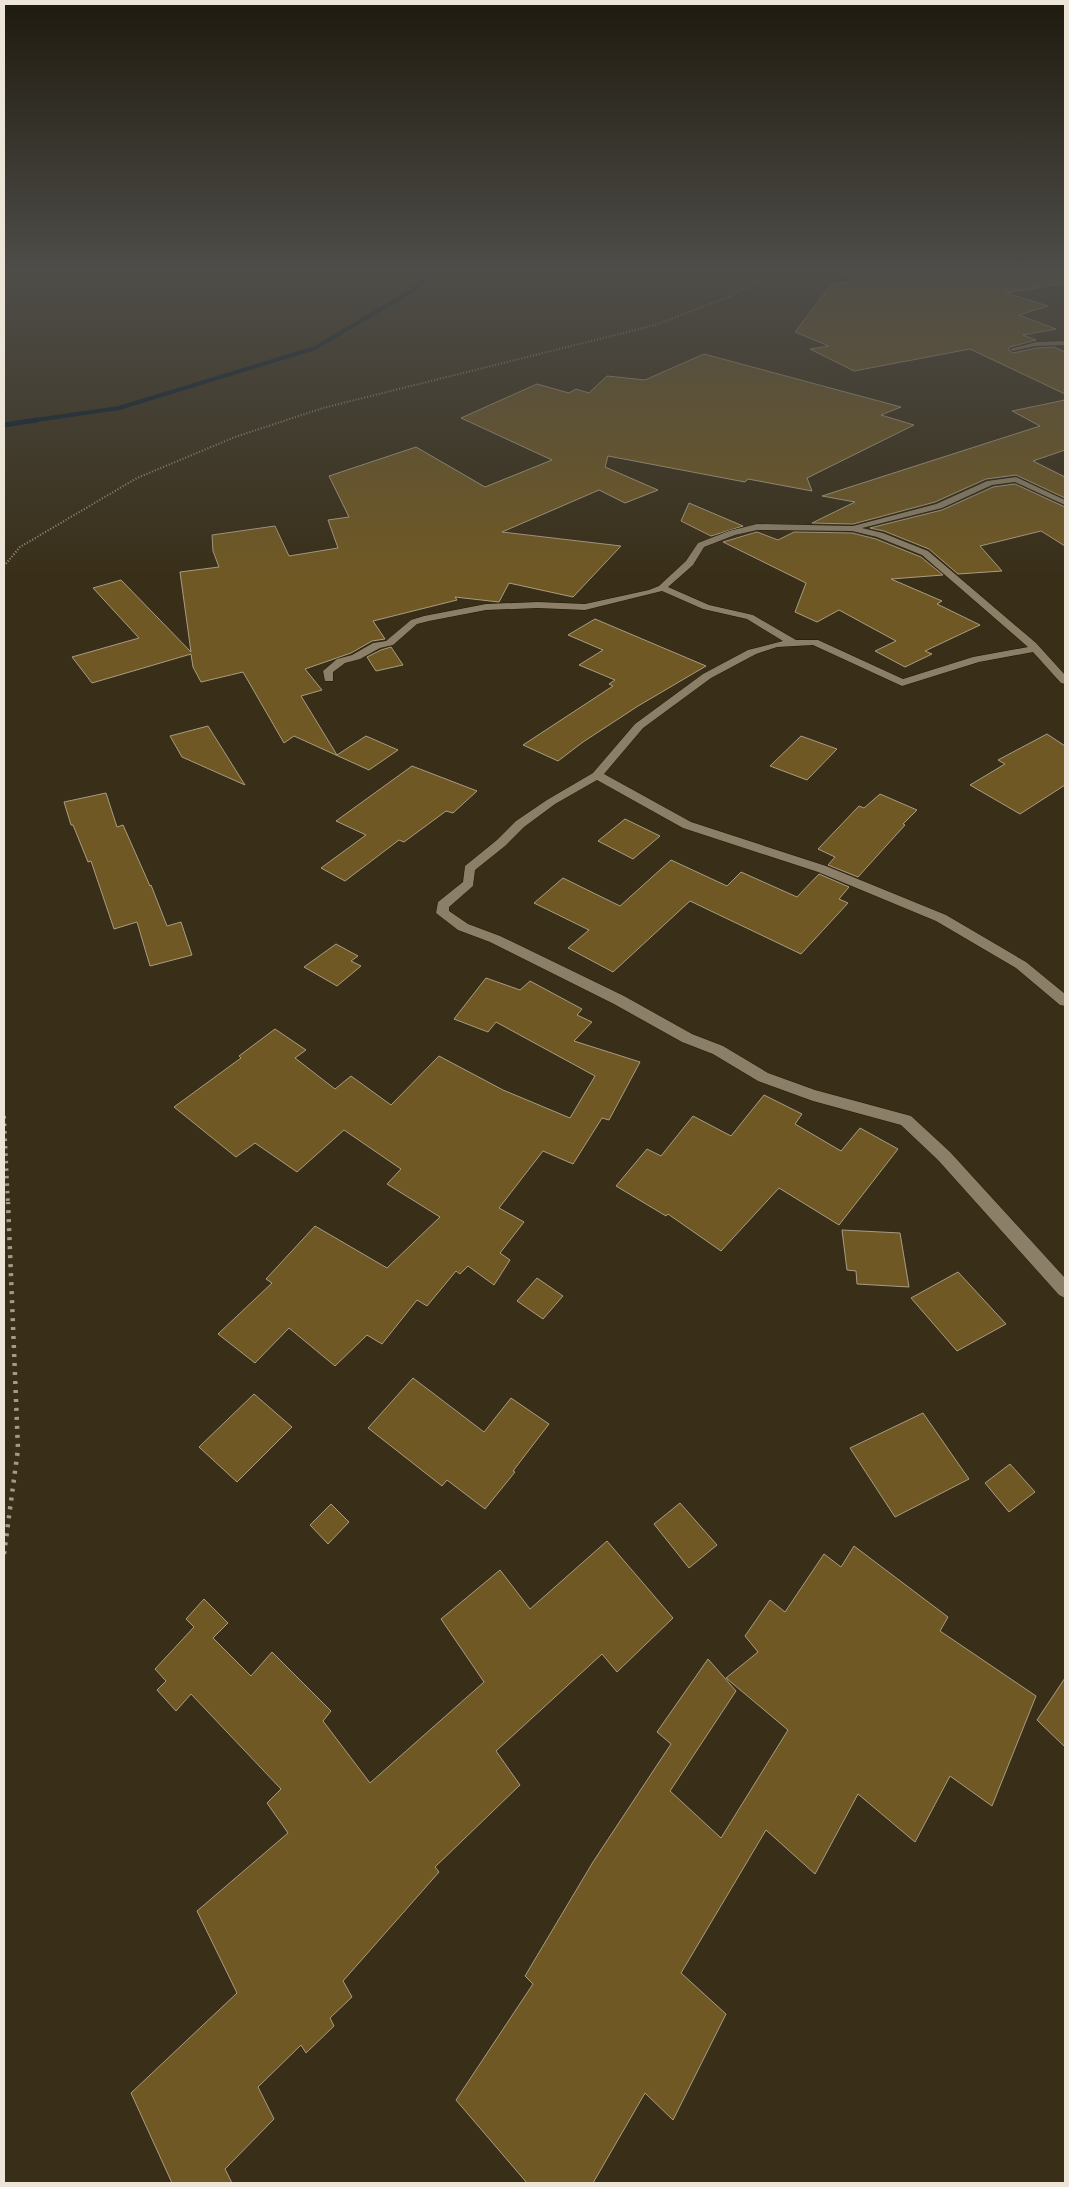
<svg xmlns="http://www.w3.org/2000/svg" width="1069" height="2187" font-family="'Public Sans',sans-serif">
	<rect width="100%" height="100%" fill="#392f19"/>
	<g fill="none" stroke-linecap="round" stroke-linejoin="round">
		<!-- stream-far1 -->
		<path stroke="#01182c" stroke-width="4" d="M 29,421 L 119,408 L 315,348 L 415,289 L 434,269"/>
		<!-- stream -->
		<path stroke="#01182c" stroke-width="5" d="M 4,425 L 37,420"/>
	</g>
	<!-- building -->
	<g fill="#6f5823" stroke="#a89c83">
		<path d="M 836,269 L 1065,269 L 1065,283 L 1006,293 L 1048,306 L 1019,315 L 1056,329 L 1023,335 L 1036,340 L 1010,347 L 1008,349 L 1013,353 L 1036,348 L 1054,347 L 1065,352 L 1065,394 L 970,349 L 854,371 L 810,349 L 829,346 L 795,332 L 832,284 L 853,281 Z"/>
		<path d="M 704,354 L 901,407 L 881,415 L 914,425 L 807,478 L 812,491 L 748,479 L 745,482 L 608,456 L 605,467 L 658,490 L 625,503 L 599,490 L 502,532 L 621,546 L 573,597 L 509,583 L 499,602 L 455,597 L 457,600 L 373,621 L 385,639 L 372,641 L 351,653 L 305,669 L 322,690 L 301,696 L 337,755 L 366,736 L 398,750 L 369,770 L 294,736 L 284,743 L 243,672 L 201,682 L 193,667 L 191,654 L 92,683 L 72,657 L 139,638 L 93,588 L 121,580 L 191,652 L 180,572 L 219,567 L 213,551 L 212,535 L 275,526 L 289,556 L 338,548 L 328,520 L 349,517 L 329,476 L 416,447 L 485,487 L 552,460 L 461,418 L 537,384 L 569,393 L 576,389 L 589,393 L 607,376 L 645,380 Z"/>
		<path d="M 1065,400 L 1065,450 L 1033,461 L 1065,477 L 1065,498 L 1016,475 L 986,479 L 935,502 L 853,524 L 812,523 L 855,502 L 822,496 L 1040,426 L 1012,411 Z"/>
		<path d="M 1015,484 L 1065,507 L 1065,546 L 1041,531 L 980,546 L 1002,571 L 958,574 L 929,549 L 884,531 L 870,528 L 942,510 L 993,487 Z"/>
		<path d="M 689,503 L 743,526 L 711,536 L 681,521 Z"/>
		<path d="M 757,532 L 778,540 L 794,532 L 852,533 L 876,539 L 921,557 L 943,575 L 891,579 L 942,601 L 937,604 L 980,625 L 925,651 L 932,654 L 905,667 L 875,651 L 896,641 L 839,610 L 817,622 L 795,612 L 806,583 L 723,542 Z"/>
		<path d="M 595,619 L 706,666 L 638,706 L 583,742 L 558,761 L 523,745 L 613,686 L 609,684 L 615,680 L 579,665 L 603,650 L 568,635 Z"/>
		<path d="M 391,647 L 403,665 L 376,671 L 367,657 L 381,650 Z"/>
		<path d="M 208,726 L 245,785 L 182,757 L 170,736 Z"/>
		<path d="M 1047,734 L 1065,746 L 1065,785 L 1020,814 L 970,785 L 1005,764 L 998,760 Z"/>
		<path d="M 801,736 L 837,749 L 807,780 L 770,766 Z"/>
		<path d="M 412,766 L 477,791 L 453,813 L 446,811 L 404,842 L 399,840 L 345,881 L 321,868 L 366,835 L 336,821 Z"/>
		<path d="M 106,793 L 117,827 L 123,825 L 150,886 L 151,885 L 167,926 L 181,922 L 192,955 L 150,966 L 137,922 L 114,929 L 91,861 L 88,862 L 73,825 L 71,825 L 64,802 Z"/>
		<path d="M 880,794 L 917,810 L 903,824 L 905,825 L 858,877 L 828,865 L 835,857 L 818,849 L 859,806 L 864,808 Z"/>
		<path d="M 625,819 L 660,836 L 633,859 L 598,841 Z"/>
		<path d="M 671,860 L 727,886 L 741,872 L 797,897 L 819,874 L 849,887 L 839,899 L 848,903 L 801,954 L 690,901 L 613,972 L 568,948 L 589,930 L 534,903 L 563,878 L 620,906 Z"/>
		<path d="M 336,944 L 358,956 L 351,961 L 361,966 L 337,986 L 304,967 Z"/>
		<path d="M 486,978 L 520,990 L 530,981 L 582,1009 L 577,1015 L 592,1022 L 574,1041 L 640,1062 L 609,1120 L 602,1118 L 573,1164 L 543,1151 L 499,1208 L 524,1222 L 500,1253 L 510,1260 L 494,1285 L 468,1266 L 460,1274 L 456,1271 L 427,1306 L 417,1300 L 382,1344 L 367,1335 L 335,1366 L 289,1328 L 255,1363 L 218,1334 L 272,1283 L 266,1279 L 315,1226 L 387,1268 L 440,1217 L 387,1184 L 401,1169 L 344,1130 L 297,1172 L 255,1143 L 236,1157 L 174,1107 L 241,1058 L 239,1056 L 275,1029 L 306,1050 L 295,1058 L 335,1089 L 351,1076 L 391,1105 L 439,1056 L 503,1090 L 570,1118 L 595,1076 L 496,1022 L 488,1032 L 454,1019 Z"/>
		<path d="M 764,1095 L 802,1114 L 795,1124 L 841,1151 L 860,1128 L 898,1149 L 839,1225 L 779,1188 L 721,1251 L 668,1214 L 666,1216 L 616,1186 L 647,1149 L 661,1156 L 693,1116 L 731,1136 Z"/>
		<path d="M 842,1230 L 900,1233 L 909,1287 L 857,1284 L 856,1271 L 847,1270 Z"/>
		<path d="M 958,1272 L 1006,1324 L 957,1351 L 911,1298 Z"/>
		<path d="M 537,1278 L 563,1296 L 543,1319 L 517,1301 Z"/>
		<path d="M 413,1378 L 484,1432 L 511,1398 L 549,1424 L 513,1471 L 515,1472 L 485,1509 L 447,1480 L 442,1486 L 368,1428 Z"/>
		<path d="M 254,1394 L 292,1427 L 237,1482 L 199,1447 Z"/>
		<path d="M 923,1413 L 969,1479 L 895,1517 L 850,1448 Z"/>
		<path d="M 1010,1464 L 1035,1492 L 1009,1512 L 985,1483 Z"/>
		<path d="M 680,1503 L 717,1545 L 689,1568 L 654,1524 Z"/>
		<path d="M 331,1504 L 349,1522 L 328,1544 L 310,1525 Z"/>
		<path d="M 607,1541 L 673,1618 L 617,1672 L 602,1654 L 496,1751 L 520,1785 L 435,1867 L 439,1872 L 343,1981 L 352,1997 L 330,2018 L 334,2026 L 306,2053 L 301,2045 L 258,2087 L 274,2119 L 225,2169 L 232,2183 L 172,2183 L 131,2093 L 237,1993 L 197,1911 L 288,1833 L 267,1803 L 281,1789 L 191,1694 L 176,1711 L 157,1690 L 166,1681 L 155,1669 L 194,1627 L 186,1619 L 204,1599 L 228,1623 L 213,1638 L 251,1676 L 272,1652 L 331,1711 L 323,1721 L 370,1783 L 484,1682 L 441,1619 L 500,1570 L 530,1609 Z"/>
		<path d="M 854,1546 L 948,1617 L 940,1631 L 1036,1696 L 992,1806 L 950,1776 L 915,1842 L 858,1794 L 815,1874 L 766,1830 L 681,1973 L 726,2014 L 673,2120 L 645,2093 L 593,2183 L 527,2183 L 456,2100 L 533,1984 L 525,1976 L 593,1862 L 671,1744 L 657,1732 L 708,1659 L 736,1691 L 670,1791 L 721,1838 L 788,1730 L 726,1678 L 758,1652 L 745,1636 L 770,1600 L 785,1612 L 824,1554 L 841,1567 Z"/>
		<path d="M 1065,1678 L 1065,1747 L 1037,1720 Z"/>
	</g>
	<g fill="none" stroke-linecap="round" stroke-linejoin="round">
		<!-- minor casing -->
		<g stroke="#201703" stroke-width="1">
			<g id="minor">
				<path d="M 1065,341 L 1065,345 L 1036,346 L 1013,351 L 1010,349 L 1036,342 Z"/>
				<path d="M 1016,477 L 1065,500 L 1065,505 L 1015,482 L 992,485 L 942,508 L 862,528 L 883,533 L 928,551 L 1036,643 L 1065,675 L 1065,684 L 1061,683 L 1033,652 L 979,662 L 902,686 L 813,645 L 777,647 L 756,654 L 711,678 L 643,728 L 604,774 L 691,822 L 826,866 L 946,915 L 1026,962 L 1065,994 L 1065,1006 L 1060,1005 L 1016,968 L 936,921 L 818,872 L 683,828 L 597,780 L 555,804 L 524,827 L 505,846 L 475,870 L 473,886 L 449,907 L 449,911 L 468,924 L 500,936 L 624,996 L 692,1034 L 723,1046 L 768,1073 L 815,1090 L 911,1116 L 950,1152 L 1065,1278 L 1065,1298 L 1059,1295 L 938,1160 L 901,1125 L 813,1101 L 758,1081 L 713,1054 L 682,1042 L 614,1004 L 490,942 L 458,930 L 436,913 L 438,902 L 463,882 L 465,866 L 497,840 L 516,821 L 547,800 L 593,773 L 635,724 L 703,674 L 748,650 L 783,641 L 747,619 L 703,609 L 662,591 L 585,610 L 538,608 L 486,610 L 429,621 L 417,624 L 393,645 L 380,648 L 360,659 L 345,663 L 333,672 L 333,681 L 325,681 L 323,671 L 337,659 L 352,655 L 373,643 L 386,641 L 411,620 L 424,616 L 486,604 L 538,602 L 585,604 L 649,590 L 659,586 L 686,561 L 698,543 L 729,531 L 757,524 L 853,526 L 936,504 L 987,481 ZM 757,530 L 852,531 L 877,537 L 922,555 L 1028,647 L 973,657 L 903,679 L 818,640 L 796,640 L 753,615 L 709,605 L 668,587 L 693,565 L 704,547 L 735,535 Z"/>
			</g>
		</g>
		<!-- minor -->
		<use href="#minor" fill="#8b7f67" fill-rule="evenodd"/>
		<!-- rail-far2 -->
		<path stroke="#a39b8a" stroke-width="2" stroke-dasharray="1 2" stroke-linecap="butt" d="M 4,566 L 20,547 L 137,478 L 235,437 L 323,408 L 655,325 L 731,296 L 778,269"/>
		<!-- rail-far1 -->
		<path stroke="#a39b8a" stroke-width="4" stroke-dasharray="2.5 5" stroke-linecap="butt" d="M 4,1116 L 8,1204"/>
		<!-- rail -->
		<path stroke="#a39b8a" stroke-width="4.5" stroke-dasharray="3 6" stroke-linecap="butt" d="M 4,1554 L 18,1449 L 8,1202"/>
	</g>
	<!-- sky -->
	<linearGradient id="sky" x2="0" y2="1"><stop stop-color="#1f1a0e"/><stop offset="0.47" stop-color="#4e4d49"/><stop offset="1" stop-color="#4e4d49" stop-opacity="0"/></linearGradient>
	<rect width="1069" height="575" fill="url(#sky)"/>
	<!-- border -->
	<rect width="1069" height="2187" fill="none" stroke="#ece5d8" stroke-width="10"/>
</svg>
